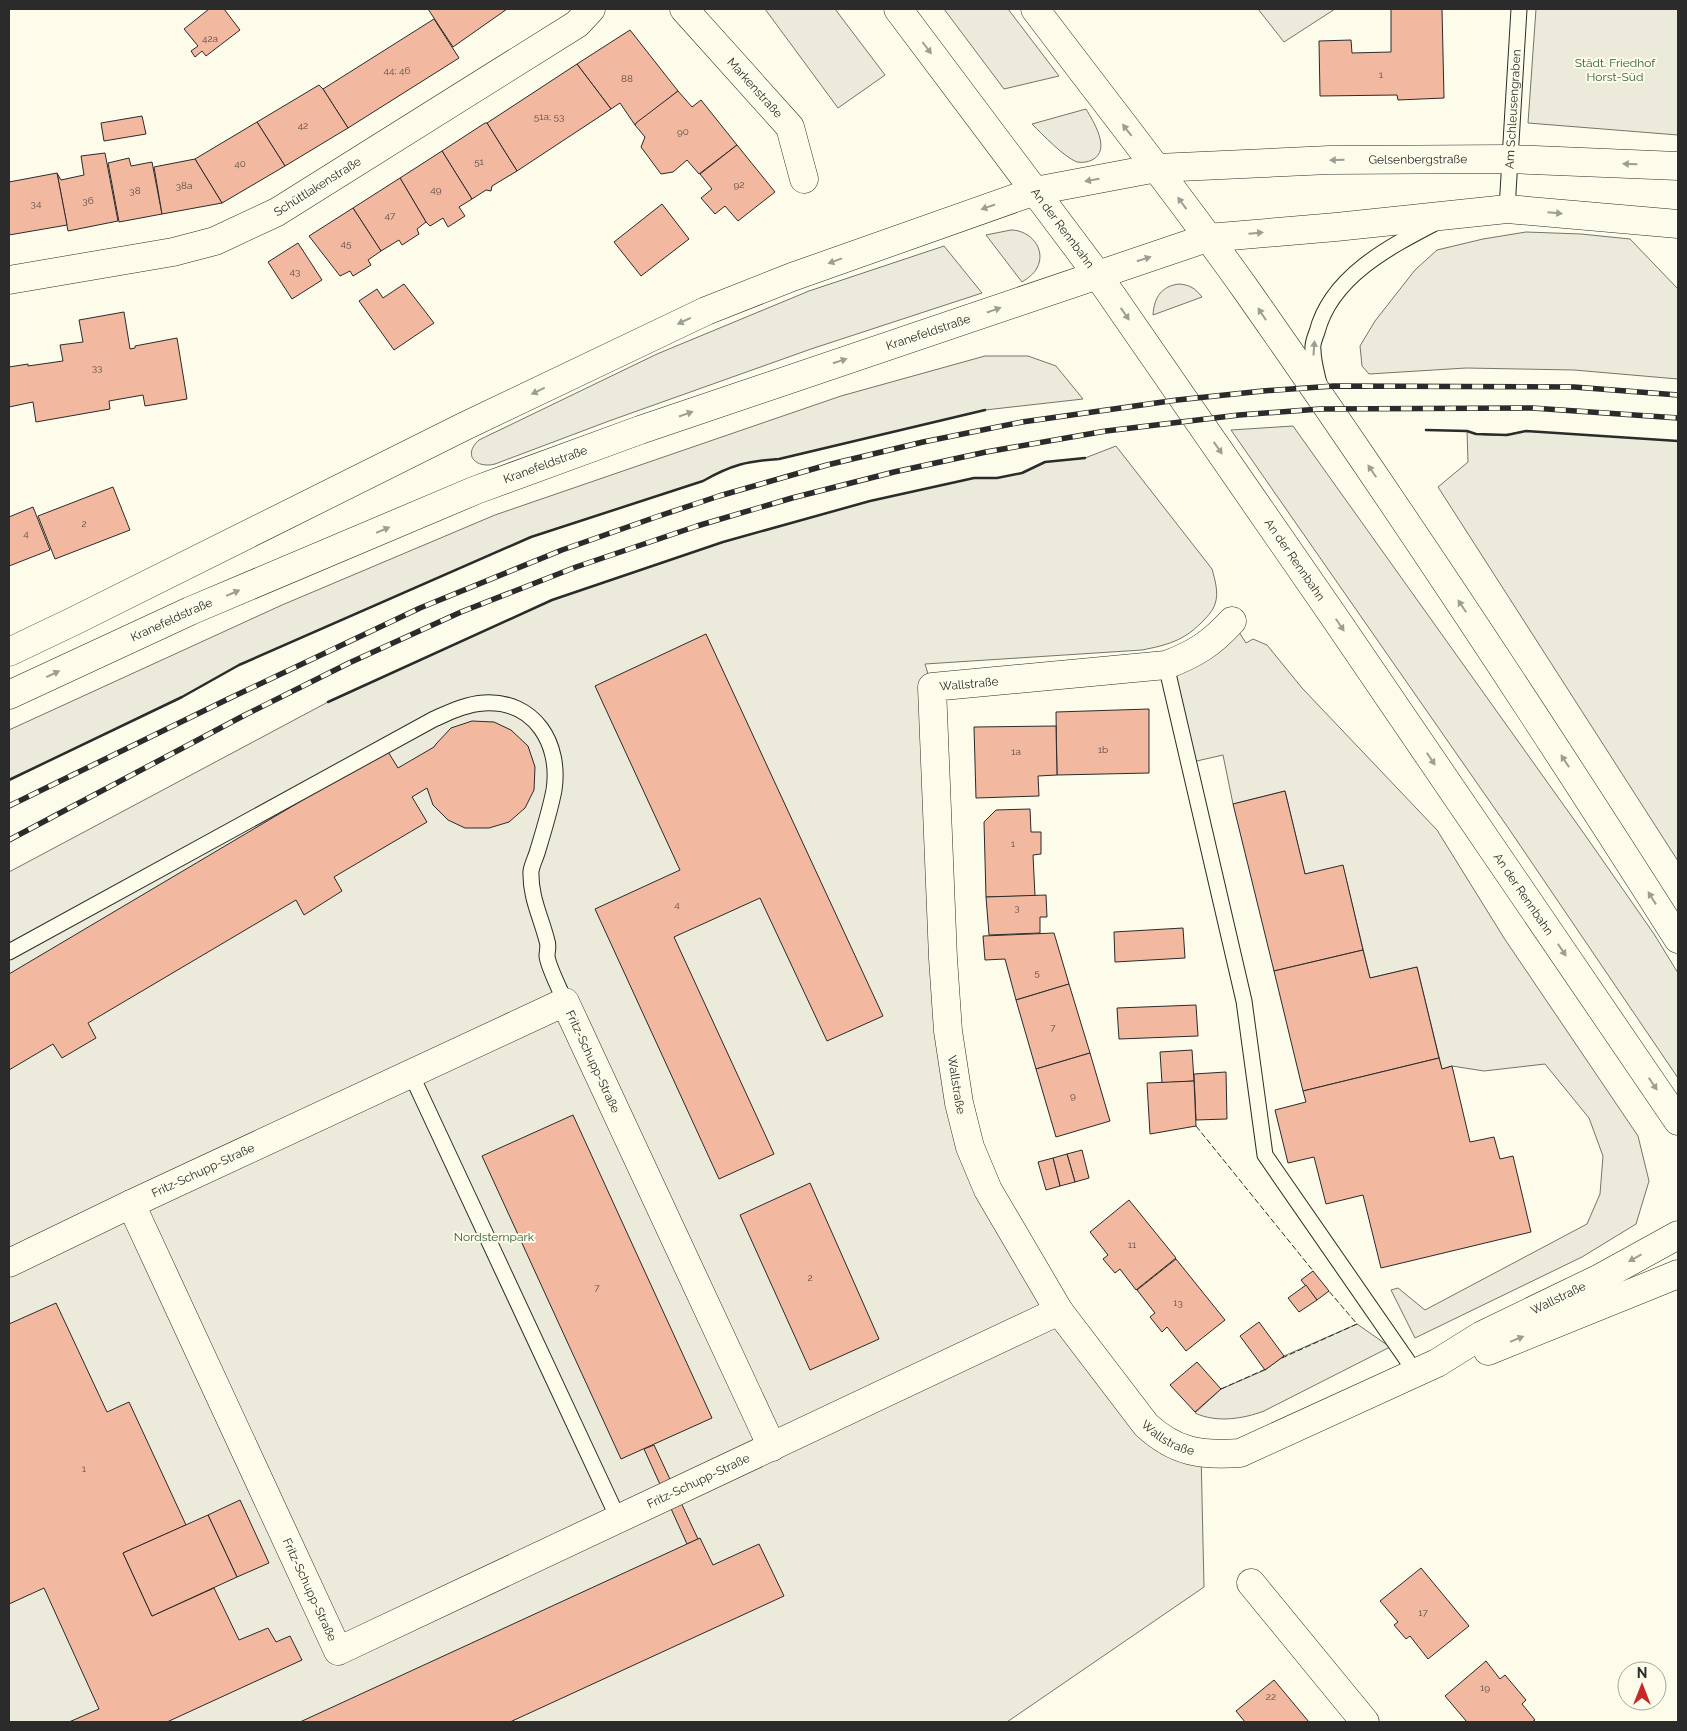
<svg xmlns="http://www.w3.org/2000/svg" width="1687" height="1731" font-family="Raleway,sans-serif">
	<rect width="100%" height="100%" fill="#fdfbea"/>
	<!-- green -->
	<g fill="#ecebdb" stroke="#74746e">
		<path d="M 765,9 L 835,9 L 885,75 L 838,108 Z"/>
		<path d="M 944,9 L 1008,9 L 1059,76 L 1004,89 Z"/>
		<path d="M 1258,9 L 1335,9 L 1284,42 Z"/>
		<path d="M 1536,9 L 1678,9 L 1678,135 L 1528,123 Z"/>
		<path d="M 1086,109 C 1093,121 1112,150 1092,160 C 1088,162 1082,163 1077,162 C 1064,157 1043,135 1032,124 Z"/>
		<path d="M 1011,230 C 1030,230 1047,249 1037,268 C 1034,274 1028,278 1022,282 L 986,235 Z"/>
		<path d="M 1526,232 L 1581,234 L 1630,239 L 1678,289 L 1678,379 L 1574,370 L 1466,368 L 1369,374 L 1362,366 L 1360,346 L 1375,321 L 1415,270 L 1437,250 L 1483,239 Z"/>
		<path d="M 944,246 L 982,293 L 811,349 L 609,421 L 495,464 C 476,469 462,455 479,440 L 657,354 L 809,291 Z"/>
		<path d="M 1179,284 C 1190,285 1195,288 1202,297 L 1153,315 C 1154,297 1162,286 1179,284 Z"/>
		<path d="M 985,356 L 1028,356 L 1056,366 L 1083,399 L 985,410 L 779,459 C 747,461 731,465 703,481 L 531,537 L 239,665 L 182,697 L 9,780 L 9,730 L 282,605 L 495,515 L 841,396 Z"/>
		<path d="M 1293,426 L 1585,835 L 1654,934 L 1678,973 L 1678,1078 L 1509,829 L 1231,430 Z"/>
		<path d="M 1467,431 C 1486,438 1507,435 1526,431 L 1678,441 L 1678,861 L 1438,487 L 1468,462 Z"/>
		<path d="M 1116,446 L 1212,569 C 1215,580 1219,593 1215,604 C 1213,611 1206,618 1201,623 C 1183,641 1167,645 1142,650 L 925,664 L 932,687 L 970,1147 L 1146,1425 L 1201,1452 L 1204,1587 L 1007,1722 L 9,1722 L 9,872 L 328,702 L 552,600 L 723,542 L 870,501 L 974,478 L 997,478 L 1022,473 L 1045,462 L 1085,458 Z"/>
		<path d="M 1232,621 L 1246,643 L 1253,639 L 1267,645 L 1302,688 L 1437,830 L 1504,938 L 1638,1136 L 1649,1181 L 1636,1224 L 1582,1257 L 1415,1338 L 1391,1290 L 1398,1288 L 1425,1310 L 1587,1224 L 1600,1194 L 1603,1156 L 1589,1118 L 1545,1064 L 1484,1071 L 1452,1066 L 1442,1069 L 1417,967 L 1370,978 L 1343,866 L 1305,874 L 1285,791 L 1233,804 L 1223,755 L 1188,763 L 1166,665 Z"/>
		<path d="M 1357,1324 L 1390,1347 L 1264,1411 C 1243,1419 1216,1423 1195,1413 L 1221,1389 L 1265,1370 L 1284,1356 Z"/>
	</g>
	<!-- building -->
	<g fill="#f2b8a0" stroke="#2b2b2b">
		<path d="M 209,9 L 224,9 L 240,30 L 206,56 L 202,51 L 195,57 L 191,51 L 198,46 L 184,29 Z"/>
		<path d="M 428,9 L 507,9 L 453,47 Z"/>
		<path d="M 1391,9 L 1442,9 L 1444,98 L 1398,100 L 1397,95 L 1320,96 L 1319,41 L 1351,40 L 1352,53 L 1391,52 Z"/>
		<path d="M 434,19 L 459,58 L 348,128 L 323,89 Z"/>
		<path d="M 630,30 L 678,91 L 635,125 L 620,103 L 611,109 L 577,64 Z"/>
		<path d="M 577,64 L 611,109 L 517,171 L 487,123 Z"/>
		<path d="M 319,85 L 323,89 L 348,128 L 285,166 L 257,122 Z"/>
		<path d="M 678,91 L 692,107 L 701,100 L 737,145 L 699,174 L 687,160 L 673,172 L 661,174 L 641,147 L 645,137 L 635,125 L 636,123 Z"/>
		<path d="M 142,116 L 146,134 L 104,141 L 101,123 Z"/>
		<path d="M 257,122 L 285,166 L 222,203 L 195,159 Z"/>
		<path d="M 485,123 L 487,123 L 517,171 L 492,186 L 491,191 L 486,190 L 472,199 L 442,151 Z"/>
		<path d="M 737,145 L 775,192 L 738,221 L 725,206 L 715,214 L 701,198 L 712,189 L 700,174 Z"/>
		<path d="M 442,151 L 472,199 L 459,207 L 465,216 L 448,227 L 443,218 L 430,226 L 426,222 L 400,178 Z"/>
		<path d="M 105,153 L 118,221 L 68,231 L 57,173 L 61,180 L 84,175 L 81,156 Z"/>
		<path d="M 129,158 L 131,166 L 152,162 L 162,214 L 119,222 L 108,163 Z"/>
		<path d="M 195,159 L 222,203 L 162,214 L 154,167 Z"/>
		<path d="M 57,173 L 67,225 L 9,235 L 9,182 Z"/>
		<path d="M 400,178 L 426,222 L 417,229 L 419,234 L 402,245 L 399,240 L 381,251 L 353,208 Z"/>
		<path d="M 662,204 L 689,239 L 641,276 L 614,242 Z"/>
		<path d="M 353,208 L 381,251 L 368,260 L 371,265 L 353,276 L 350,271 L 340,276 L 309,236 Z"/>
		<path d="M 298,243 L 322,280 L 292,299 L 268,262 Z"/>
		<path d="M 404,284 L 434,323 L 394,350 L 359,301 L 377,289 L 383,298 Z"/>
		<path d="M 124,312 L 130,349 L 135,348 L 135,346 L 177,338 L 187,399 L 145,406 L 143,395 L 109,401 L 110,409 L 36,422 L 33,402 L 9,407 L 9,367 L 28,364 L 28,366 L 63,361 L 60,345 L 83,342 L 79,320 Z"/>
		<path d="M 113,487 L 130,530 L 55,559 L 38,516 Z"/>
		<path d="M 33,507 L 50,550 L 9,566 L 9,517 Z"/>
		<path d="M 706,634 L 883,1016 L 827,1041 L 760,898 L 674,937 L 774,1154 L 719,1179 L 595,909 L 680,870 L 595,686 Z"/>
		<path d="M 1149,709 L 1149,773 L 1057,775 L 1056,712 Z"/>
		<path d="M 472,721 L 494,722 L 511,730 L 528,746 L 535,767 L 534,790 L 525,808 L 509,822 L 489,828 L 465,828 L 448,820 L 433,805 L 427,788 L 412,797 L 427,822 L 334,877 L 342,891 L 304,915 L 296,900 L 88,1023 L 96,1038 L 62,1058 L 53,1044 L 9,1070 L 9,974 L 387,750 L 398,768 L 434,747 L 436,744 L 451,728 Z"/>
		<path d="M 1056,726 L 1057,775 L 1038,776 L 1039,796 L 976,798 L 974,727 Z"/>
		<path d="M 1285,791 L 1305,874 L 1343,865 L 1363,950 L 1274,971 L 1233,804 Z"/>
		<path d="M 1030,809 L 1031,832 L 1041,832 L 1041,854 L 1033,855 L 1035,896 L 986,897 L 984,822 L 996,810 Z"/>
		<path d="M 1046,895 L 1047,917 L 1040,917 L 1040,933 L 989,935 L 986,897 Z"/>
		<path d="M 1183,928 L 1185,958 L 1115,962 L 1114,932 Z"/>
		<path d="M 1054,933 L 1069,984 L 1016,1000 L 1005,959 L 985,960 L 983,936 Z"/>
		<path d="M 1363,950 L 1370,978 L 1417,967 L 1439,1058 L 1303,1091 L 1274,971 Z"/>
		<path d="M 1069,984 L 1090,1053 L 1036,1069 L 1016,1000 Z"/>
		<path d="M 1196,1005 L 1198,1036 L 1119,1039 L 1117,1008 Z"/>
		<path d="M 1192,1050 L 1194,1081 L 1162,1083 L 1160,1052 Z"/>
		<path d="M 1090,1053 L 1110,1121 L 1056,1137 L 1036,1069 Z"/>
		<path d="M 1439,1058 L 1442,1069 L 1452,1066 L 1470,1142 L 1494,1137 L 1500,1159 L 1513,1156 L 1531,1232 L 1381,1268 L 1363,1195 L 1326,1204 L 1314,1157 L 1288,1163 L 1275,1110 L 1306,1102 L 1303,1091 Z"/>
		<path d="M 1226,1072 L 1227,1119 L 1196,1120 L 1194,1074 Z"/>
		<path d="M 1194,1081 L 1196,1126 L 1150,1134 L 1147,1083 Z"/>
		<path d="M 573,1115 L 712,1418 L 621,1459 L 482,1156 Z"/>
		<path d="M 1082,1150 L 1089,1178 L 1075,1182 L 1067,1154 Z"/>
		<path d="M 1067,1154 L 1075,1182 L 1060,1186 L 1053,1158 Z"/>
		<path d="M 1053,1158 L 1060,1186 L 1046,1190 L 1038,1162 Z"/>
		<path d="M 810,1183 L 879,1339 L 810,1370 L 740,1215 Z"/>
		<path d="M 1129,1200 L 1176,1258 L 1136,1290 L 1120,1269 L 1115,1273 L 1103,1259 L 1108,1255 L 1090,1232 Z"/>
		<path d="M 1176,1259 L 1225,1320 L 1186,1351 L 1167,1327 L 1162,1332 L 1150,1317 L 1155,1313 L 1137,1290 Z"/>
		<path d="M 1313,1271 L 1329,1291 L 1317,1300 L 1301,1280 Z"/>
		<path d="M 1306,1285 L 1317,1300 L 1299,1312 L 1288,1298 Z"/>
		<path d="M 56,1303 L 107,1412 L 129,1402 L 186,1525 L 123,1553 L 152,1616 L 214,1588 L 239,1640 L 268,1628 L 276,1642 L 290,1636 L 302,1660 L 167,1722 L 69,1722 L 99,1709 L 44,1588 L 9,1604 L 9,1324 Z"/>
		<path d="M 1259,1322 L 1284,1356 L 1265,1370 L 1240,1336 Z"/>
		<path d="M 1197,1362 L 1221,1389 L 1195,1412 L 1170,1385 Z"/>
		<path d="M 654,1445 L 698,1539 L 687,1544 L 644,1449 Z"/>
		<path d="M 240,1500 L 269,1563 L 237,1577 L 208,1515 Z"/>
		<path d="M 208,1515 L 237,1577 L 152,1616 L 123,1553 Z"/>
		<path d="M 700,1538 L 713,1565 L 759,1544 L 784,1596 L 510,1722 L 300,1722 Z"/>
		<path d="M 1421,1568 L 1469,1626 L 1428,1659 L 1410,1636 L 1406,1639 L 1394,1625 L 1398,1622 L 1380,1601 Z"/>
		<path d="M 1486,1661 L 1500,1679 L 1505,1675 L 1526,1700 L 1522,1704 L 1535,1720 L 1532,1722 L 1467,1722 L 1445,1696 Z"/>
		<path d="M 1274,1680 L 1309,1722 L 1245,1722 L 1236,1711 Z"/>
	</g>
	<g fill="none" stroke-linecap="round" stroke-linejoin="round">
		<!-- lane casing -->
		<g stroke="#2b2b2b" stroke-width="17">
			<g id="lane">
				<path id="s1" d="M 1507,209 L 1519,9"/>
				<path d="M 1319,384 C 1317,374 1313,361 1313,350 C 1312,345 1315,337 1317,332 C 1331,277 1389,247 1435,223"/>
				<path d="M 1166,665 L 1244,1001 L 1265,1155 L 1416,1373"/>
				<path d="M 9,952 L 434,719 C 450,712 466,704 484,703 C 535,700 561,744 554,790 C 550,811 543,833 537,853 C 535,859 532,865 531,871 C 530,897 541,917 547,941 C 549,946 547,951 547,956 C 548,967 561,991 565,1002"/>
				<path d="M 411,1074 L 618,1518"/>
			</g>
		</g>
		<!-- street casing -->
		<g stroke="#2b2b2b" stroke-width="29">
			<g id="street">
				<path id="s2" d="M 684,9 L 790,127 L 804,179"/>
				<path id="s3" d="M 1157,168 L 1329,160 L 1509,159 L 1678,166"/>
				<path d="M 1207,238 L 1336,227 L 1507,209 L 1678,224"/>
				<path id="s4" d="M 9,280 L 173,252 L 215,241 L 277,212 L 577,24 L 591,9"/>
				<path id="s5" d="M 1232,621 C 1211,644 1195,654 1166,665 L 932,687 L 943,958 L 948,1031 L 959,1103 L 970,1147 L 988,1190 L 1059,1311 L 1146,1425 C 1175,1452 1201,1456 1240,1453 L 1437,1363 L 1482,1335 L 1600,1278 L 1678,1235"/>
				<path id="s6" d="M 131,1204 L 338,1651 L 1059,1311"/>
				<path id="s7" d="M 9,1263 L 131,1204 L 565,1002 L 772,1447"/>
				<path d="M 1488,1351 L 1678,1274"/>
				<path d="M 1251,1583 L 1365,1722"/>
			</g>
		</g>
		<!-- secondary casing -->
		<g stroke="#2b2b2b" stroke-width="29">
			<g id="secondary">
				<path id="s8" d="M 898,9 L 1097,274 L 1337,621 L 1678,1121"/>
				<path d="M 1035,9 C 1106,103 1179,195 1247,291 C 1396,503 1539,720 1678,939"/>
				<path d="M 9,652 L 74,621 L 465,426 L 706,311 L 792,277 L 1035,191 L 1157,168"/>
				<path id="s9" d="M 9,695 L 190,611 L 476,490 L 640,430 L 1207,238"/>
			</g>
		</g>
		<!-- lane -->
		<use href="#lane" stroke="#fdfbea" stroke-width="15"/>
		<!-- street -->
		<use href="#street" stroke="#fdfbea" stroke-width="28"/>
		<!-- secondary -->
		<use href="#secondary" stroke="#fdfbea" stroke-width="28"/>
		<!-- rail casing -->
		<g stroke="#2b2b2b" stroke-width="5.5">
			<g id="rail">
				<path d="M 9,806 L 228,699 L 420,608 L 562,550 L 656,517 L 719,496 L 827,465 L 923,442 L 1022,422 L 1177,400 L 1263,391 L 1334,386 L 1574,387 L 1678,395"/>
				<path d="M 9,840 L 243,716 L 349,663 L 461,612 L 576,567 L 697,526 L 792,498 L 894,472 L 986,452 L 1106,431 L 1239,415 L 1320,409 L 1532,408 L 1678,418"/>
			</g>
		</g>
		<!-- rail -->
		<use href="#rail" stroke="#fdfbea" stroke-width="4" stroke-dasharray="11" stroke-linecap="butt"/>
		<!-- fence -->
		<g stroke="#2b2b2b" stroke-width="1" stroke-dasharray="6 2.5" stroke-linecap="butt">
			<path d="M 1196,1126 L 1314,1272"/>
			<path d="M 1282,1358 L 1357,1324 L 1328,1290"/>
			<path d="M 1221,1389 L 1268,1368"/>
		</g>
		<!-- wall -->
		<g stroke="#2b2b2b" stroke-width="2.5">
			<path d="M 1426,430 L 1467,431 L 1476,434 L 1507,435 L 1526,431 L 1678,441"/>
			<path d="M 328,702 L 552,600 L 723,542 L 870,501 L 974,478 L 997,478 L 1022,473 L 1045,462 L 1085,458"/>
			<path d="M 9,780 L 182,697 L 239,665 L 531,537 L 703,481 C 731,465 747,461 779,459 L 985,410"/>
		</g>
	</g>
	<!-- one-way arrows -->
	<defs><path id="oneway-solid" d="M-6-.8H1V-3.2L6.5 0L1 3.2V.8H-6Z" transform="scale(1.25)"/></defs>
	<g fill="#9e9d94">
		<use href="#oneway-solid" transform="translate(927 48) rotate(53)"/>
		<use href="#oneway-solid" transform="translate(1127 130) rotate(-128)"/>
		<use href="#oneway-solid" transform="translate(1337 160) rotate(179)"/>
		<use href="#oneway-solid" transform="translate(1630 164) rotate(-178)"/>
		<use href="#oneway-solid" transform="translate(1092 180) rotate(170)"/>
		<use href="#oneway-solid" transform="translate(1182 203) rotate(-126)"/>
		<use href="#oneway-solid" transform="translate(988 207) rotate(161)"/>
		<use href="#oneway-solid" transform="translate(1555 213) rotate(5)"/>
		<use href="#oneway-solid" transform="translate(1256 233) rotate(-5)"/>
		<use href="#oneway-solid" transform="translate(1144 259) rotate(-18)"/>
		<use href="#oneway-solid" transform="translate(835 261) rotate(160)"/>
		<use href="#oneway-solid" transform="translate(994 310) rotate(-19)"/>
		<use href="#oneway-solid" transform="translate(1125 314) rotate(55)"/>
		<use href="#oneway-solid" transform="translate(1262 314) rotate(-123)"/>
		<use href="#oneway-solid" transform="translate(684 321) rotate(155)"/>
		<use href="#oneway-solid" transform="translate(1314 348) rotate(-86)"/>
		<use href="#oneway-solid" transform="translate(840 361) rotate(-18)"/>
		<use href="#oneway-solid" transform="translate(538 391) rotate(154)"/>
		<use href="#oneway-solid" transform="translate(686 414) rotate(-19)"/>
		<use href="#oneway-solid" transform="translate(1218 448) rotate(55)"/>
		<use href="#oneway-solid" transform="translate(1372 471) rotate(-124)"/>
		<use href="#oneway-solid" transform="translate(383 530) rotate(-23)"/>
		<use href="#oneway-solid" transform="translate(233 593) rotate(-23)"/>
		<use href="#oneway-solid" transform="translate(1462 606) rotate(-124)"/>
		<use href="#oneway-solid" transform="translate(1340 625) rotate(56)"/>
		<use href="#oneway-solid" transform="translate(53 674) rotate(-25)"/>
		<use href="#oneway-solid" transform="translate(1431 759) rotate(56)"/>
		<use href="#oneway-solid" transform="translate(1565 761) rotate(-123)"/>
		<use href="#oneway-solid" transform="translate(1652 898) rotate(-122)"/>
		<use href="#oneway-solid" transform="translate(1562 950) rotate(56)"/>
		<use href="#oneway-solid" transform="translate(1653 1084) rotate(56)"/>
		<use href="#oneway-solid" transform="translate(1635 1258) rotate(151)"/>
		<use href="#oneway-solid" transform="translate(1517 1339) rotate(-22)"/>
	</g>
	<g text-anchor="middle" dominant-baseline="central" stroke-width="4" stroke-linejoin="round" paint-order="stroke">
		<!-- number labels -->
		<g font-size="10" fill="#5d4e48">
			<text x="210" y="38">42a</text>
			<text x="397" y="70">44; 46</text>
			<text x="1381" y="74">1</text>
			<text x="627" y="78">88</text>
			<text x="549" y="116">51a; 53</text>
			<text x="303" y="125">42</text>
			<text x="683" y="131">90</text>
			<text x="479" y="161">51</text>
			<text x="240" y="163">40</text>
			<text x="739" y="184">92</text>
			<text x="184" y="185">38a</text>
			<text x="436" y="189">49</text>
			<text x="135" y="190">38</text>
			<text x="88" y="200">36</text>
			<text x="36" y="203">34</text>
			<text x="390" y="215">47</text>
			<text x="346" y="243">45</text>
			<text x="295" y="271">43</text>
			<text x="97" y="367">33</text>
			<text x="84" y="523">2</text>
			<text x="26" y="533">4</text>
			<text x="1103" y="749">1b</text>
			<text x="1016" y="751">1a</text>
			<text x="1013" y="843">1</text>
			<text x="677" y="904">4</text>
			<text x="1017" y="907">3</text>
			<text x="1037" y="972">5</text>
			<text x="1053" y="1027">7</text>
			<text x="1073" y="1095">9</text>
			<text x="1132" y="1244">11</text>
			<text x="810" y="1277">2</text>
			<text x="597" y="1287">7</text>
			<text x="1178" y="1302">13</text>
			<text x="84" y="1468">1</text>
			<text x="1423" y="1612">17</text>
			<text x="1485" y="1687">19</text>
			<text x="1271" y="1696">22</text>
		</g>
		<!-- park labels -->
		<g font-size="12" fill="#34623c" stroke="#fdfbea">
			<text x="1615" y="63">Städt. Friedhof<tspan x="1615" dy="14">Horst-Süd</tspan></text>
			<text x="494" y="1237">Nordsternpark</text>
		</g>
		<!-- street labels -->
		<g font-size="12" fill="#2b2b2b" stroke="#fdfbea">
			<text stroke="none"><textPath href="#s2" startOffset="106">Markenstraße</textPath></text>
			<text stroke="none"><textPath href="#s1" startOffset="100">Am Schleusengraben</textPath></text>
			<text stroke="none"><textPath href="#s3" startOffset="261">Gelsenbergstraße</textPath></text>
			<text stroke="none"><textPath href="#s4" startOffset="326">Schüttlakenstraße</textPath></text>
			<text stroke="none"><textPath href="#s8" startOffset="274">An der Rennbahn</textPath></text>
			<text stroke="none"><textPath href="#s9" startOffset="989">Kranefeldstraße</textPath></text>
			<text stroke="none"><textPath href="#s9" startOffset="584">Kranefeldstraße</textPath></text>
			<text stroke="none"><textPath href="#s8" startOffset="679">An der Rennbahn</textPath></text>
			<text stroke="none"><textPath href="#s9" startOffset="179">Kranefeldstraße</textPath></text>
			<text transform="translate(969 684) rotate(-5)">Wallstraße</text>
			<text stroke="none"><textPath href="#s8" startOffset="1084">An der Rennbahn</textPath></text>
			<text stroke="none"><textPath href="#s7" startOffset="680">Fritz-Schupp-Straße</textPath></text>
			<text stroke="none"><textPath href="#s5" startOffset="714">Wallstraße</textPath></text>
			<text stroke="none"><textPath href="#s7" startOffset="215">Fritz-Schupp-Straße</textPath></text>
			<text stroke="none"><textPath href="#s5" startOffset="1564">Wallstraße</textPath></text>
			<text stroke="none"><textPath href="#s5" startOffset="1134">Wallstraße</textPath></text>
			<text stroke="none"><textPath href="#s6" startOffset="891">Fritz-Schupp-Straße</textPath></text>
			<text stroke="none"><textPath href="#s6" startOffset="425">Fritz-Schupp-Straße</textPath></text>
		</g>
	</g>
	<!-- border -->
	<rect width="1687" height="1731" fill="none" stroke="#2b2b2b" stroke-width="20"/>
	<!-- north arrow -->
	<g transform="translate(1642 1686)"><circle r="24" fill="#fdfbea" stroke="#a9a89e"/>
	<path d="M0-4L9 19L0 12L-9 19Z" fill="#c62828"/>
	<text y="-8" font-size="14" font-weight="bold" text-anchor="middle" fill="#2b2b2b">N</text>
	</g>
</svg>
